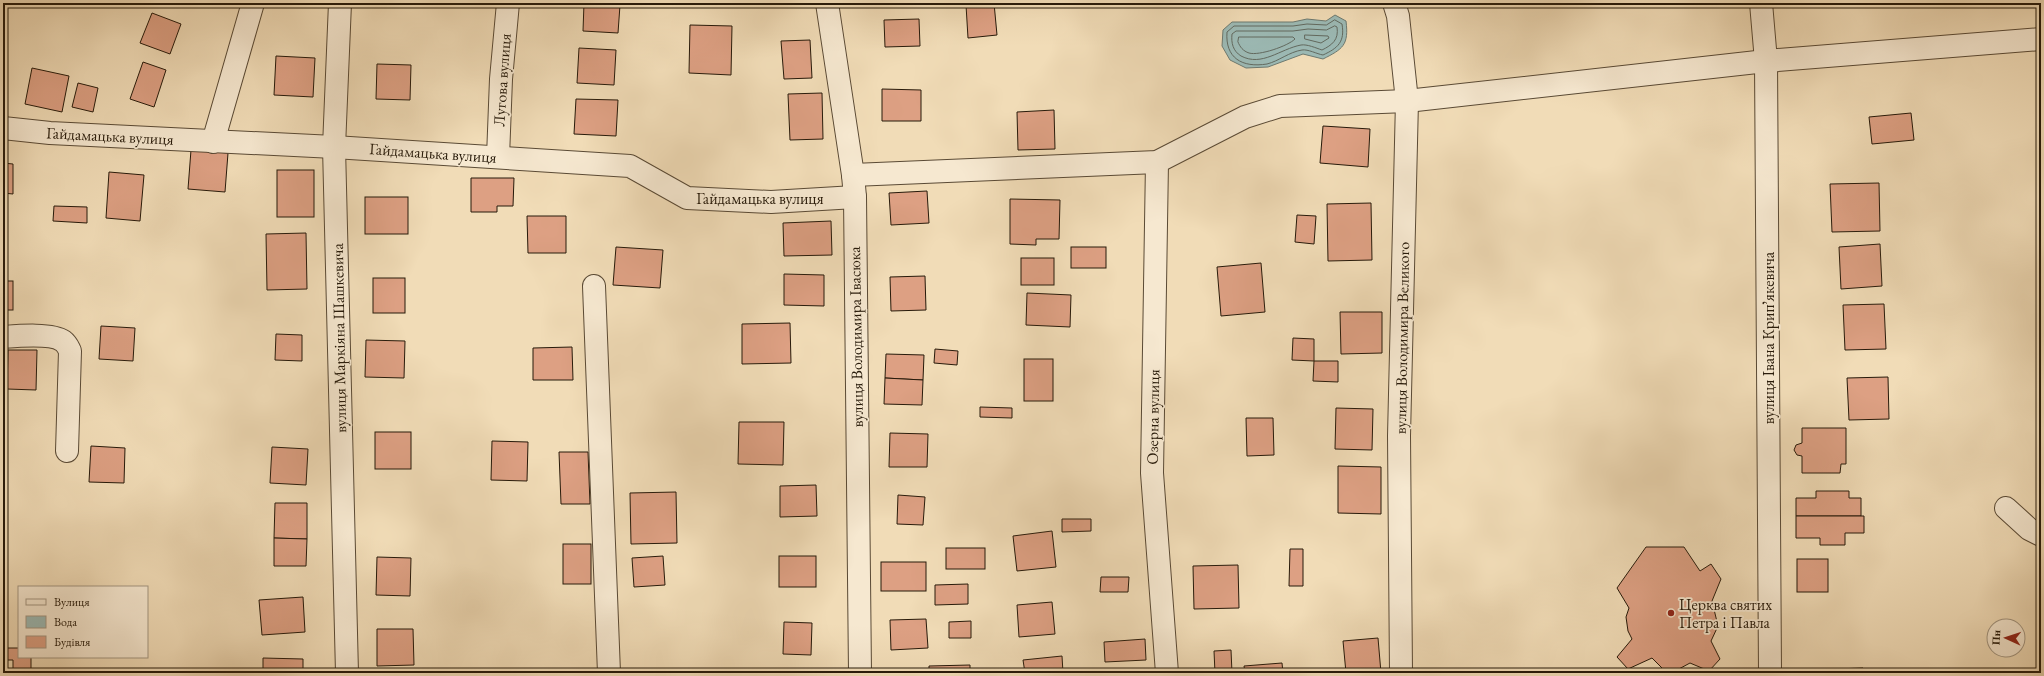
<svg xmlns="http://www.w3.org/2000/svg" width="2044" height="676" font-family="'EB Garamond',serif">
	<rect width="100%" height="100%" fill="#f1dcb7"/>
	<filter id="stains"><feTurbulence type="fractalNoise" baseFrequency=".005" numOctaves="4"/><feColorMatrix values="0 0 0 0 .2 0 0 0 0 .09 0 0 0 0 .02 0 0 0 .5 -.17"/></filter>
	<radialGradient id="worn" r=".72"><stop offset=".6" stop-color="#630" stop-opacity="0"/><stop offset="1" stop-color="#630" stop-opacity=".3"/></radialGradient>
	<!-- water -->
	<path fill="#9cbab5" stroke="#6d7a71" d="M 1335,15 L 1346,21 C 1349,45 1343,49 1323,59 L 1303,54 L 1268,67 L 1246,68 L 1230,60 L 1222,46 L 1223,30 L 1232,22 L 1293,22 L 1307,19 L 1326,21 Z"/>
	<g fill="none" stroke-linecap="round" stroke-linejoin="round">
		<!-- shore -->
		<g stroke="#626a60" stroke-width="1">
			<path d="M 1335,20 L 1342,24 C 1345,42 1338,48 1323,55 C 1317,54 1308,49 1302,50 C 1289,52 1279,61 1267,64 C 1242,68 1225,58 1227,32 L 1234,26 L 1293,26 L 1307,24 L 1326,25 Z"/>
			<path d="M 1335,26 L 1337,27 C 1339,40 1332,45 1322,50 C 1316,48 1307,44 1301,45 C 1280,49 1262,67 1241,56 C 1233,51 1231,43 1232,34 L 1236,31 L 1293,31 L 1308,29 L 1326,30 Z"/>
			<path d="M 1305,35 L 1328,36 L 1329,38 L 1321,43 L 1305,39 Z"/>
			<path d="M 1239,37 L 1293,37 L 1295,39 C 1288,46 1259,56 1249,53 C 1243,51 1240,47 1238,42 Z"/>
		</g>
	</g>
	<!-- building -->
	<g fill="#dda083" stroke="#271a0a">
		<path d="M 584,3 L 620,5 L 618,33 L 583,31 Z"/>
		<path d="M 994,3 L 997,35 L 968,38 L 966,5 Z"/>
		<path d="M 152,13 L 181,24 L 170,54 L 140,43 Z"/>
		<path d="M 919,19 L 920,46 L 885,47 L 884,20 Z"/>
		<path d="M 690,25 L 732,26 L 731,75 L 689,73 Z"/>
		<path d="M 810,40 L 812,78 L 784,79 L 781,41 Z"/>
		<path d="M 579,48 L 616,50 L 614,85 L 577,83 Z"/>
		<path d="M 276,56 L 315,58 L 313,97 L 274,95 Z"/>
		<path d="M 143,62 L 166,70 L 154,107 L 130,99 Z"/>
		<path d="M 377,64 L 411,65 L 410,100 L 376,99 Z"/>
		<path d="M 32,68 L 69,76 L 62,112 L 25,104 Z"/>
		<path d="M 78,83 L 98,88 L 93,112 L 72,107 Z"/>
		<path d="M 882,89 L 921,90 L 921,121 L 882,121 Z"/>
		<path d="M 822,93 L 823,139 L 790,140 L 788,94 Z"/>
		<path d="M 576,99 L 618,100 L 616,136 L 574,134 Z"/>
		<path d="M 1054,110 L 1055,149 L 1018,150 L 1017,112 Z"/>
		<path d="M 1911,113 L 1914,140 L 1872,144 L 1869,117 Z"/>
		<path d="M 1323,126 L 1370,129 L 1368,167 L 1320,163 Z"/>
		<path d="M 191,150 L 228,153 L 225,192 L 188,189 Z"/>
		<path d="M 3,163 L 13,164 L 13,194 L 3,193 Z"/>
		<rect x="277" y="170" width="37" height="47"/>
		<path d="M 109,172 L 144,175 L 140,221 L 106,218 Z"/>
		<path d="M 471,178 L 514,178 L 513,206 L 497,206 L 497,212 L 471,212 Z"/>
		<path d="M 1879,183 L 1880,231 L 1832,232 L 1830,184 Z"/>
		<path d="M 927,191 L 929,223 L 891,225 L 889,193 Z"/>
		<rect x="365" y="197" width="43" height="37"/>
		<path d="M 1010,199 L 1060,200 L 1059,239 L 1036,239 L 1036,245 L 1010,244 Z"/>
		<path d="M 1371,203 L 1372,260 L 1328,261 L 1327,204 Z"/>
		<path d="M 54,206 L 87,207 L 87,223 L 53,221 Z"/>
		<path d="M 1297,215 L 1316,216 L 1314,244 L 1295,242 Z"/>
		<path d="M 527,216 L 566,216 L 566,253 L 528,253 Z"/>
		<path d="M 831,221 L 832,255 L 784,256 L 783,223 Z"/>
		<path d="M 306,233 L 307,289 L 267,290 L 266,234 Z"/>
		<path d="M 1880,244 L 1882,286 L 1841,289 L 1839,247 Z"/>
		<path d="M 616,247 L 663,250 L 660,288 L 613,285 Z"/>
		<rect x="1071" y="247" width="35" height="21"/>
		<rect x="1021" y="258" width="33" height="27"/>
		<path d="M 1261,263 L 1265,312 L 1221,316 L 1217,267 Z"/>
		<path d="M 784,274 L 824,275 L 824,306 L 784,305 Z"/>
		<path d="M 925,276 L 926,310 L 891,311 L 890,277 Z"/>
		<rect x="373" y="278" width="32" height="35"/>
		<rect x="3" y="281" width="10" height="29"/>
		<path d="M 1027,293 L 1071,295 L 1070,327 L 1026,325 Z"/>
		<path d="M 1884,304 L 1886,349 L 1845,350 L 1843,305 Z"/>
		<path d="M 1340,312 L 1382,312 L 1382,353 L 1341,354 Z"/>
		<path d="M 790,323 L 791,363 L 742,364 L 742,324 Z"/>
		<path d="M 101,326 L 135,328 L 133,361 L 99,359 Z"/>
		<path d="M 276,334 L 302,335 L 302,361 L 275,360 Z"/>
		<path d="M 1293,338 L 1314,339 L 1314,361 L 1292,360 Z"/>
		<path d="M 366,340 L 405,341 L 404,378 L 365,377 Z"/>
		<path d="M 572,347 L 573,380 L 533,380 L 533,348 Z"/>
		<path d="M 935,349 L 958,351 L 957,365 L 934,363 Z"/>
		<path d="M 8,350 L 37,350 L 36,390 L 7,389 Z"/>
		<path d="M 886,354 L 924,355 L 923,380 L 885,378 Z"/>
		<rect x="1024" y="359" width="29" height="42"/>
		<path d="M 1314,361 L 1338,361 L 1338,382 L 1313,381 Z"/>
		<path d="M 1888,377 L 1889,419 L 1849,420 L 1847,378 Z"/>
		<path d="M 885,378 L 923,380 L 922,405 L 884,404 Z"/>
		<path d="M 980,407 L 1012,408 L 1012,418 L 980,417 Z"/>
		<path d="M 1336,408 L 1373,409 L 1372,450 L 1335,449 Z"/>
		<path d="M 1246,418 L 1273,418 L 1274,455 L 1247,456 Z"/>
		<path d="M 739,422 L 784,422 L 783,465 L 738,464 Z"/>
		<path d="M 1802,428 L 1846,428 L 1846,464 L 1841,464 L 1840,473 L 1802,473 L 1802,456 L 1797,455 L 1794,450 L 1796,445 L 1802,443 Z"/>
		<rect x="375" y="432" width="36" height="37"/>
		<path d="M 890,433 L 928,434 L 927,467 L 889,467 Z"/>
		<path d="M 492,441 L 528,442 L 527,481 L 491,480 Z"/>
		<path d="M 91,446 L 125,448 L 124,483 L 89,482 Z"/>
		<path d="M 272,447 L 308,449 L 306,485 L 270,483 Z"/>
		<path d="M 559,452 L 588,452 L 590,504 L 561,504 Z"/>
		<path d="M 1338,466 L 1381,467 L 1381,514 L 1338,513 Z"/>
		<path d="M 816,485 L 817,516 L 780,517 L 780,486 Z"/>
		<path d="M 1816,491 L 1849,491 L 1849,498 L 1861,498 L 1861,516 L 1796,516 L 1796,498 L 1816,498 Z"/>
		<path d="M 676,492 L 677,543 L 631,544 L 630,493 Z"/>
		<path d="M 898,495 L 925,497 L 923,525 L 897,524 Z"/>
		<path d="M 275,503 L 307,503 L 307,539 L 274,538 Z"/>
		<path d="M 1796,516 L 1864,516 L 1864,533 L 1845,533 L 1845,545 L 1820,545 L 1820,538 L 1796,538 Z"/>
		<path d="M 1062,519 L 1091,519 L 1091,531 L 1062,532 Z"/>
		<path d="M 1052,531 L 1056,567 L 1017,571 L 1013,536 Z"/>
		<path d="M 274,538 L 307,539 L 306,566 L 274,566 Z"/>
		<rect x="563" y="544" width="28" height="40"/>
		<path d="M 1646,547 L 1684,547 L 1700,571 L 1711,564 L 1721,579 L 1712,601 L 1718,626 L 1711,641 L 1720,659 L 1709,671 L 1690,663 L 1677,670 L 1663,669 L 1652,658 L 1628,669 L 1617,657 L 1632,639 L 1628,631 L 1626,617 L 1629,608 L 1617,588 Z"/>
		<rect x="946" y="548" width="39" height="21"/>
		<path d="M 1290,549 L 1303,549 L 1303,586 L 1289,586 Z"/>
		<path d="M 663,556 L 665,585 L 634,587 L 632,558 Z"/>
		<rect x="779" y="556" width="37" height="31"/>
		<path d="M 377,557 L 411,558 L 410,596 L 376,595 Z"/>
		<rect x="1797" y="559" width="31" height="33"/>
		<rect x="881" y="562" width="45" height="29"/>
		<path d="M 1238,565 L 1239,608 L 1194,609 L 1193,566 Z"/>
		<path d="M 1101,577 L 1129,577 L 1128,592 L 1100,592 Z"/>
		<path d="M 968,584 L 968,604 L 935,605 L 935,585 Z"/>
		<path d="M 303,597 L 305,632 L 262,635 L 259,600 Z"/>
		<path d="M 1052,602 L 1055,634 L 1019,637 L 1017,605 Z"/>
		<path d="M 926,619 L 928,648 L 891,650 L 890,620 Z"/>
		<path d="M 971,621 L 971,638 L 949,638 L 949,622 Z"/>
		<path d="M 784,622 L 812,623 L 811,655 L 783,654 Z"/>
		<path d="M 377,629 L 413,629 L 414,665 L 377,666 Z"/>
		<path d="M 1378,638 L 1381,673 L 1346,673 L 1343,641 Z"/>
		<path d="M 1145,639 L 1146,660 L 1105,662 L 1104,642 Z"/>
		<path d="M 3,648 L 19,648 L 19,657 L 31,657 L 31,673 L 13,673 L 13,660 L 3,660 Z"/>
		<path d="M 1231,650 L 1232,673 L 1215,673 L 1214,651 Z"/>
		<path d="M 1062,656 L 1063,673 L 1025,673 L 1023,660 Z"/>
		<path d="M 263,658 L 303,659 L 303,673 L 263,673 Z"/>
		<path d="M 1282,663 L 1283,673 L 1245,673 L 1244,666 Z"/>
		<path d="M 970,665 L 970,673 L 929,673 L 929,666 Z"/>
		<path d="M 1863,668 L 1864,673 L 1807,673 L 1807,670 Z"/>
	</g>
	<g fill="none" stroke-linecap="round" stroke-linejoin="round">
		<!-- minor casing -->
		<g stroke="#5a4a35" stroke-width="24">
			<g id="minor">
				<path d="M 340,3 L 334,147 L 347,673"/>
				<path d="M 827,3 L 853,175 L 855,197 L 860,673"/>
				<path d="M 1394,3 L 1398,16 L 1407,101 L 1399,436 L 1401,673"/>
				<path d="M 1761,3 L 1766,61 L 1770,673"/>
				<path d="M 3,128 L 50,133 L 334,147 L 630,166 L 687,198 L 771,202 L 855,197"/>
				<path d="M 213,142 L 253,3"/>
				<path d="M 498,157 L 501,79 L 508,3"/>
				<path d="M 1157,162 L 1152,473 L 1167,673"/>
				<path d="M 853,175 L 1157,162 L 1245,117 L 1280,106 L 1407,101 L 1766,61 L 2041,39"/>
				<path d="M 594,286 L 609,673"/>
				<path d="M 3,337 C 17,336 52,333 63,341 C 67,344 68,347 70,351 L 67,451"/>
				<path d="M 2006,508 L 2029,529 L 2041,535"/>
			</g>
		</g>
		<!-- minor -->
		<use href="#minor" stroke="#f6e8d0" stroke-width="22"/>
	</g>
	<!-- markers -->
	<circle fill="#8f2418" stroke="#f6e8d0" stroke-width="1.5" cx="1671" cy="613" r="4"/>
	<g text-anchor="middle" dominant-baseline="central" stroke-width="3.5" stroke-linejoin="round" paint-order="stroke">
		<!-- street labels -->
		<g font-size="16" fill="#271a0a" stroke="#f6e8d0">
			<text transform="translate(502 80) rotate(-86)">Лугова вулиця</text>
			<text transform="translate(110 136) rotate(3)">Гайдамацька вулиця</text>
			<text transform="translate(433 153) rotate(4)">Гайдамацька вулиця</text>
			<text x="760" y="198">Гайдамацька вулиця</text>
			<text transform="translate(856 337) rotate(-91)">вулиця Володимира Івасюка</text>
			<text transform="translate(339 338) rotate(-91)">вулиця Маркіяна Шашкевича</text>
			<text transform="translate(1402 338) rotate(-89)">вулиця Володимира Великого</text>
			<text transform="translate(1768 338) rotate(-90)">вулиця Івана Крипʼякевича</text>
			<text transform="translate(1153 417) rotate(-89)">Озерна вулиця</text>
		</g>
		<!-- poi labels -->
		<g font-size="16" fill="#271a0a" stroke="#f6e8d0" text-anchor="start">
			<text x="1679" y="604">Церква святих<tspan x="1679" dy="18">Петра і Павла</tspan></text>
		</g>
	</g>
	<!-- margin -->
	<rect width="2044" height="676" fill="none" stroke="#f1dcb7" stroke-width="16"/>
	<rect x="4" y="4" width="2036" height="668" fill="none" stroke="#271a0a" stroke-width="2"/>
	<rect x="8" y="8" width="2028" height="660" fill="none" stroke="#271a0a"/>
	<!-- legend -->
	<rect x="18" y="586" width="130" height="72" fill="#f6e8d0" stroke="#a39681"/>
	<rect x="26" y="599" width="20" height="6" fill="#f6e8d0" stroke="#a39681"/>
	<text x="54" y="606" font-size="12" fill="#271a0a">Вулиця</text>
	<rect x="26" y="616" width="20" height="12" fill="#9cbab5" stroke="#a39681"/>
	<text x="54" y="626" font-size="12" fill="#271a0a">Вода</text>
	<rect x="26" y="636" width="20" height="12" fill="#dda083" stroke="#a39681"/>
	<text x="54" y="646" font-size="12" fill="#271a0a">Будівля</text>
	<!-- north arrow -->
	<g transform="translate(2006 638) rotate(273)"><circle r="19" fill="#f6e8d0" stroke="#a39681"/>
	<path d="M0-3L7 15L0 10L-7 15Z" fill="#8f2418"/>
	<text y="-6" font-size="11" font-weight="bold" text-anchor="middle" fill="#271a0a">Пн</text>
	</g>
	<rect width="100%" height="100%" filter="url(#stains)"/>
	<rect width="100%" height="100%" fill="url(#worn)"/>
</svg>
